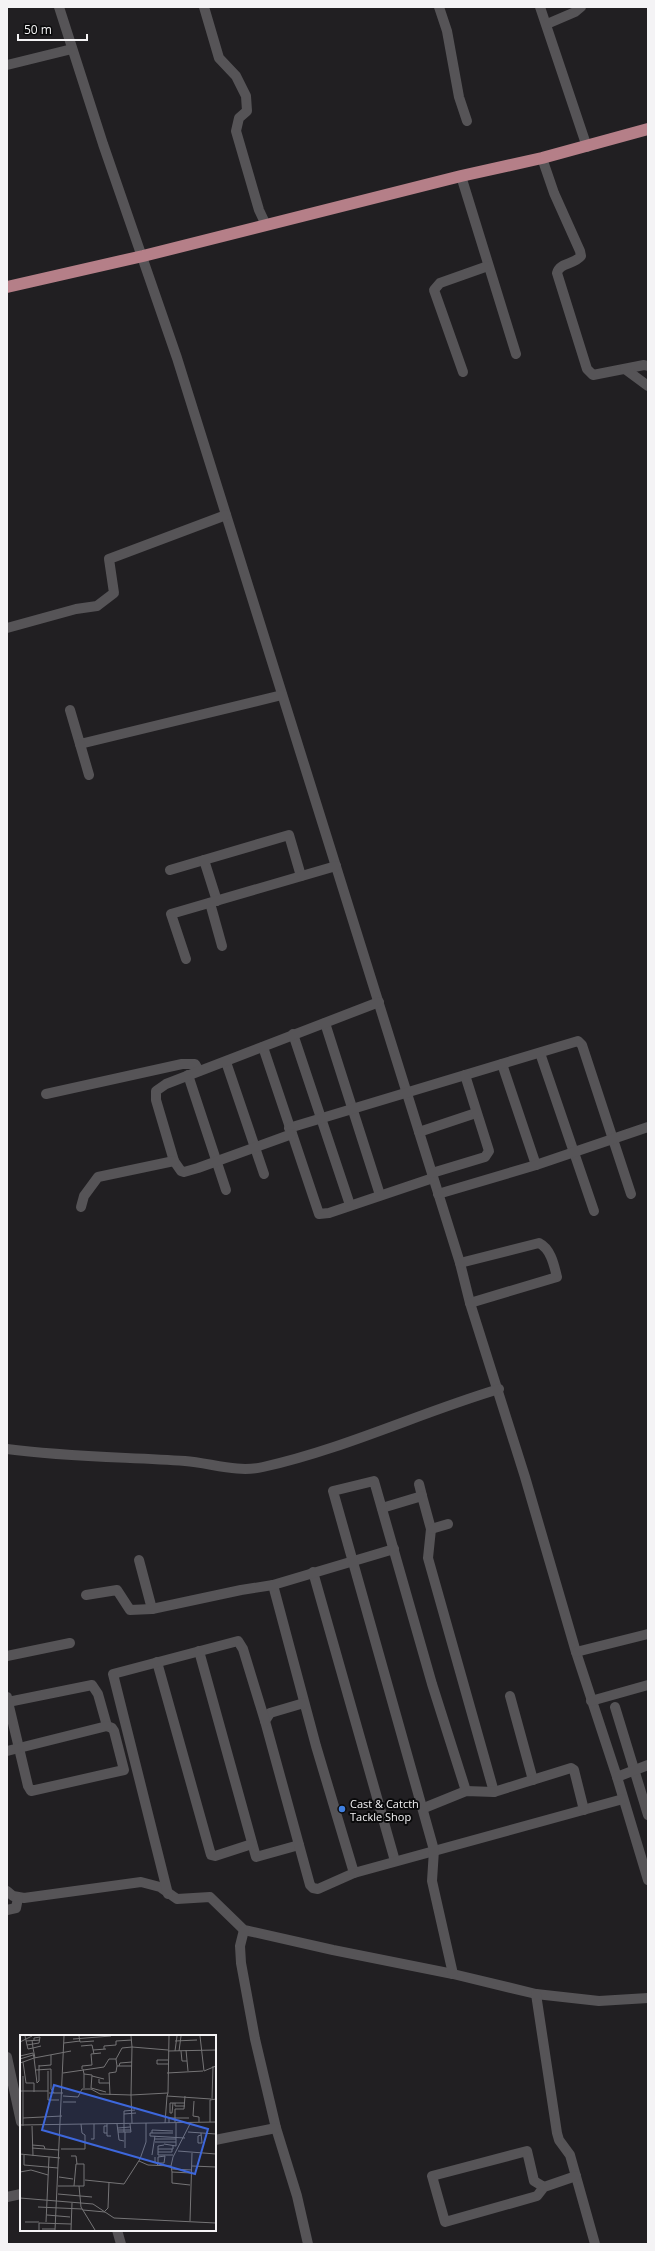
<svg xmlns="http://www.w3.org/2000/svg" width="655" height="2251" font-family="'Open Sans',sans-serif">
	<rect width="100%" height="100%" fill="#211f22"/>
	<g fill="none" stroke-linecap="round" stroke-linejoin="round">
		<!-- minor -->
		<g stroke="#565457" stroke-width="10">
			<path d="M 59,7 L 103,144 L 177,358 L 460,1263 L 470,1303 L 525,1477 L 576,1652 L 617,1777 L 648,1880"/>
			<path d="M 204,7 L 219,58 L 236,76 L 246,96 L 247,111 L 239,118 L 236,131 L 259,210 L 266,225"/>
			<path d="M 439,7 L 447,31 L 459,97 L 467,121"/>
			<path d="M 540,7 L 587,147"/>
			<path d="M 547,24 L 575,12 L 581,7"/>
			<path d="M 7,65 L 72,49"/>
			<path d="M 542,158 L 554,193 L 580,251 L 581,256 C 574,265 560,262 557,273 L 587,369 L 593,375 L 644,365 L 648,366"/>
			<path d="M 461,176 L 516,354"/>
			<path d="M 625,369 L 648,386"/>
			<path d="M 463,372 L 434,290 L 440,283 L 488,266"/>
			<path d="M 7,628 L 76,609 L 97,606 L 114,593 L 109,559 L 226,515"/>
			<path d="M 70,710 L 80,744 L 282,695"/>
			<path d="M 80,744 L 89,775"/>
			<path d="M 170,870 L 204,860"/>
			<path d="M 217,901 L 204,860 L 289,835 L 301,876"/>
			<path d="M 210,903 L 222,946"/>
			<path d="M 186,959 L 171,914 L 336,866"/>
			<path d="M 325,1023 L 380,1195"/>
			<path d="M 293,1034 L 350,1205"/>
			<path d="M 263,1047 L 319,1214 L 329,1213 L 433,1178"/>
			<path d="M 540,1053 L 594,1211"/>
			<path d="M 226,1062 L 264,1174"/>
			<path d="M 502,1064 L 536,1165"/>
			<path d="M 188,1075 L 226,1190"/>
			<path d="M 46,1094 L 182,1064 L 195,1064 L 199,1071"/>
			<path d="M 289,1128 L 578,1041 L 582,1045 L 631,1194"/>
			<path d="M 419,1132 L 476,1113"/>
			<path d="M 292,1134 L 198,1168 L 184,1172 L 181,1171 L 174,1161 L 156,1100 L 156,1091 L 166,1084 L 379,1002"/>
			<path d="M 432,1173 L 485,1157 L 489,1151 L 465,1075"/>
			<path d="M 438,1194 L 536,1165 L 648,1127"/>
			<path d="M 81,1207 L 84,1196 L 98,1177 L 174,1161"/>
			<path d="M 460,1263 L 539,1243 C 551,1249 554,1265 557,1277 L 470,1303"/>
			<path d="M 7,1449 C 66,1457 126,1457 185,1461 C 211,1463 237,1473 263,1467 C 344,1449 419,1413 499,1389"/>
			<path d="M 419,1484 L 422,1496"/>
			<path d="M 382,1508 L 422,1496 L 431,1529 L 428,1558 L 494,1792"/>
			<path d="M 431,1529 L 448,1524"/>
			<path d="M 139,1560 L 152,1609"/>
			<path d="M 313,1572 L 395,1861"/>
			<path d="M 273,1585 L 316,1746 L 354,1873 L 623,1799"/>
			<path d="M 86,1595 L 117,1590 L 130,1610 L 152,1609 L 241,1590 L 273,1585 L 394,1549"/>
			<path d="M 199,1651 L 256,1857 L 299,1845"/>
			<path d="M 576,1652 L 648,1634"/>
			<path d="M 7,1656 L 70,1643"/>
			<path d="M 157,1662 L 211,1855 L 215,1856 L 252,1844"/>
			<path d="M 510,1696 L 533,1780"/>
			<path d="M 7,1697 L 8,1702 L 28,1786 L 31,1791 L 124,1770 L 114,1731 L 112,1728 L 107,1726 L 98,1694 L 92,1685 L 8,1702 L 7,1703"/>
			<path d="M 591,1701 L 648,1685"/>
			<path d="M 304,1703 L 270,1713 L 265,1721 L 310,1885 L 313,1888 L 318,1889 L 354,1873"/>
			<path d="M 615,1707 L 648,1815"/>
			<path d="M 7,1751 L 107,1726"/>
			<path d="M 617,1777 L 648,1765"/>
			<path d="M 424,1808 L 466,1791 L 494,1792 L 571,1768 L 574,1770 L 584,1810"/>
			<path d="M 7,1891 L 13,1896 L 24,1898 L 141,1882 L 160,1887 L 177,1899 L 210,1897 L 244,1930 L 333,1950 L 453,1974 L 536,1994 L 599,2001 L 648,1998"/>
			<path d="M 168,1894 L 113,1674 L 238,1641 L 243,1649 L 265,1721"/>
			<path d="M 7,1910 L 16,1908 L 18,1898"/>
			<path d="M 244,1930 L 240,1946 L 241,1963 L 255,2039 L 276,2128 L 297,2196 L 308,2244"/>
			<path d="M 453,1974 L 432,1881 L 434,1850 L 333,1491 L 374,1481 L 432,1684 L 466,1791"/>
			<path d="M 536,1994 L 557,2133 L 559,2140 L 570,2155 L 595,2244"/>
			<path d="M 7,2057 L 21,2122"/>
			<path d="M 215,2140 L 276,2128"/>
			<path d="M 544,2187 L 534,2181 L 527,2151 L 432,2176 L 445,2222 L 537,2196 L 544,2187 L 576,2176"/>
			<path d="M 7,2197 L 21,2194"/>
			<path d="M 117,2230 L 121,2244"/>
		</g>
		<!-- major -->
		<path stroke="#b57f88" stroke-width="12" d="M 7,287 L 143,256 L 461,176 L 542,158 L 648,129"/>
	</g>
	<!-- markers -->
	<circle fill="#3f7fe0" stroke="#0a0a0b" stroke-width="1.5" cx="342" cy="1809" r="4"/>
	<g text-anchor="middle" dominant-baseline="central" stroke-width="4" stroke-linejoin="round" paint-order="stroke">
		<!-- poi labels -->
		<g font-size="11" fill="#f4f3f5" stroke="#0a0a0b" text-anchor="start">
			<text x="350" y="1803">Cast &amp; Catcth<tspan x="350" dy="13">Tackle Shop</tspan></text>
		</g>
	</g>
	<!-- overview -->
	<g transform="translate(20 2035)">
		<rect width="196" height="196" fill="#211f22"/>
		<path fill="none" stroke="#757476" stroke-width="1" d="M 5,1 L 7,10 L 19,8 L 20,2 L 14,3 L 14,5M 59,1 L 60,7 L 74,6M 111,1 L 112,12 L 148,15M 180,1 L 184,36 L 196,31M 53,4 L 91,1M 12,5 L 13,13 L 21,11M 6,6 L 20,5M 155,6 L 177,5M 0,7 L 12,1M 44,8 L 60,6M 7,10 L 8,14 L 13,13 L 15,23M 61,11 L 72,10 L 74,19M 84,14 L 84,11 L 96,10 L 96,6 L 112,5M 73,15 L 86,14M 166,15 L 168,36M 148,16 L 196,15M 155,16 L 157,1M 159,16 L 161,1M 161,16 L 162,26 L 167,26M 0,21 L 13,18 L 14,23 L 3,27M 0,24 L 13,20M 96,24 L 97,31 L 112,31M 148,25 L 137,25 L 137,29 L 149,29M 0,28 L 3,27 L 6,48M 19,30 L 19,46 L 17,48 L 14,23 L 51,16M 19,31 L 31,30 L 31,20M 99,31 L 100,28 L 112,27M 31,34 L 31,54 L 34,58M 62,34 L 62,31 L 72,30 L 71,19 L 81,18M 63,34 L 64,39 L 72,40 L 71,53 L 86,57M 16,35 L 31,34M 28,36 L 28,65 L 39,65M 147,38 L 183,36M 64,39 L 64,53M 3,41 L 3,91M 72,41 L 84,44M 79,44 L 79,48 L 89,48M 6,48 L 14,48 L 14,57M 0,56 L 28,56M 29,58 L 43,58M 148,58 L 149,1M 90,60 L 89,38 L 96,37 L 97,31M 43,61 L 58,62 L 62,54 L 71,54 L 80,59 L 111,60 L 112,12 L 102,13 L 96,24 L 89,24 L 84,32 L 43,38M 192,64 L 193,31M 174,66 L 173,81 L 179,82 L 179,87M 43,67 L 56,67M 153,68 L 152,78 L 150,78 L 150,68 L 155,68M 165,71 L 155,71 L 155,68 L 165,68M 155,74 L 164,74 L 165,61M 104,79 L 116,78M 3,83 L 42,81M 155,87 L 155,74M 190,87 L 190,65 L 196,64M 112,88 L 111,60 L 148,58 L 147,61M 145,88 L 147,61 L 191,64M 149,88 L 149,83 L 169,83M 87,89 L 87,101 L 91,101M 97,89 L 99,105 L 104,106M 0,90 L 196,87M 12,91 L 13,121M 87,91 L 84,91 L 84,98 L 87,98M 98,93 L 110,92M 98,95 L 111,95M 98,97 L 111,97 L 110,89M 104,97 L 104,76 L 115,75M 105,97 L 105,113M 168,97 L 196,99M 132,98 L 132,95 L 153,96M 153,98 L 130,98 L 130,101 L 165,103M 181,98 L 182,108 L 178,108 L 178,101 L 181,100M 71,104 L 74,104 L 74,89M 135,104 L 156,104M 135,107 L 156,107 L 156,88M 144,109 L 156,111 L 156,107M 12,110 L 24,111 L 25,114M 144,110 L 138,111 L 138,120 L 153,120M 12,113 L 39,115M 41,114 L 65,114 L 65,100 L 62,98 L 61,89M 138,114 L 153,114 L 153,110M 158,116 L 196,119M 138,117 L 152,117 L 152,114M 0,119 L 40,123M 4,120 L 4,130 L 38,133M 132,120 L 135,101M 51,121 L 56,121 L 57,129M 135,122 L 135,127 L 138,128 L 144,128 L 145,121 L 138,122 L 138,128 L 137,131M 119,126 L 128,130 L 151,131 L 153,122 L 171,87M 151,131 L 152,137 L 171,138M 172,131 L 196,132M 152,134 L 172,135M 0,137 L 11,135 L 28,140M 152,137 L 152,148 L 170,150M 39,142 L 53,144M 65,145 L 104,149 L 120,124 L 126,107 L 126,88M 38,151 L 64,151 L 64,129 L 56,129 L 54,151M 59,151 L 61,172 L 75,195M 38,159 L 72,162M 0,163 L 73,169 L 94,183 L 196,188M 18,172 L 62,174M 63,175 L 85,177M 85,176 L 88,173 L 89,147M 27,180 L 50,182M 170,186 L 172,118M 5,187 L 19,187M 26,187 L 29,122M 22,194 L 35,194M 19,195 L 19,188 L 51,189M 35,195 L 44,1M 51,195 L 52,168"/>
		<path fill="#3d67dc" fill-opacity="0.15" stroke="#3d67dc" stroke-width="2" d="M 34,50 L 188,94 L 175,139 L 22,95 Z"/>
		<rect width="196" height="196" fill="none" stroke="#f4f3f5" stroke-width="2"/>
	</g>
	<!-- border -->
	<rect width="655" height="2251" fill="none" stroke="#f4f3f5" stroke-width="16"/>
	<!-- scale -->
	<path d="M18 34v6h69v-6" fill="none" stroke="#f4f3f5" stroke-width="2"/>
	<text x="24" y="34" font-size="12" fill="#f4f3f5" stroke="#0a0a0b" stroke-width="3" paint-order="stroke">50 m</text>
</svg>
